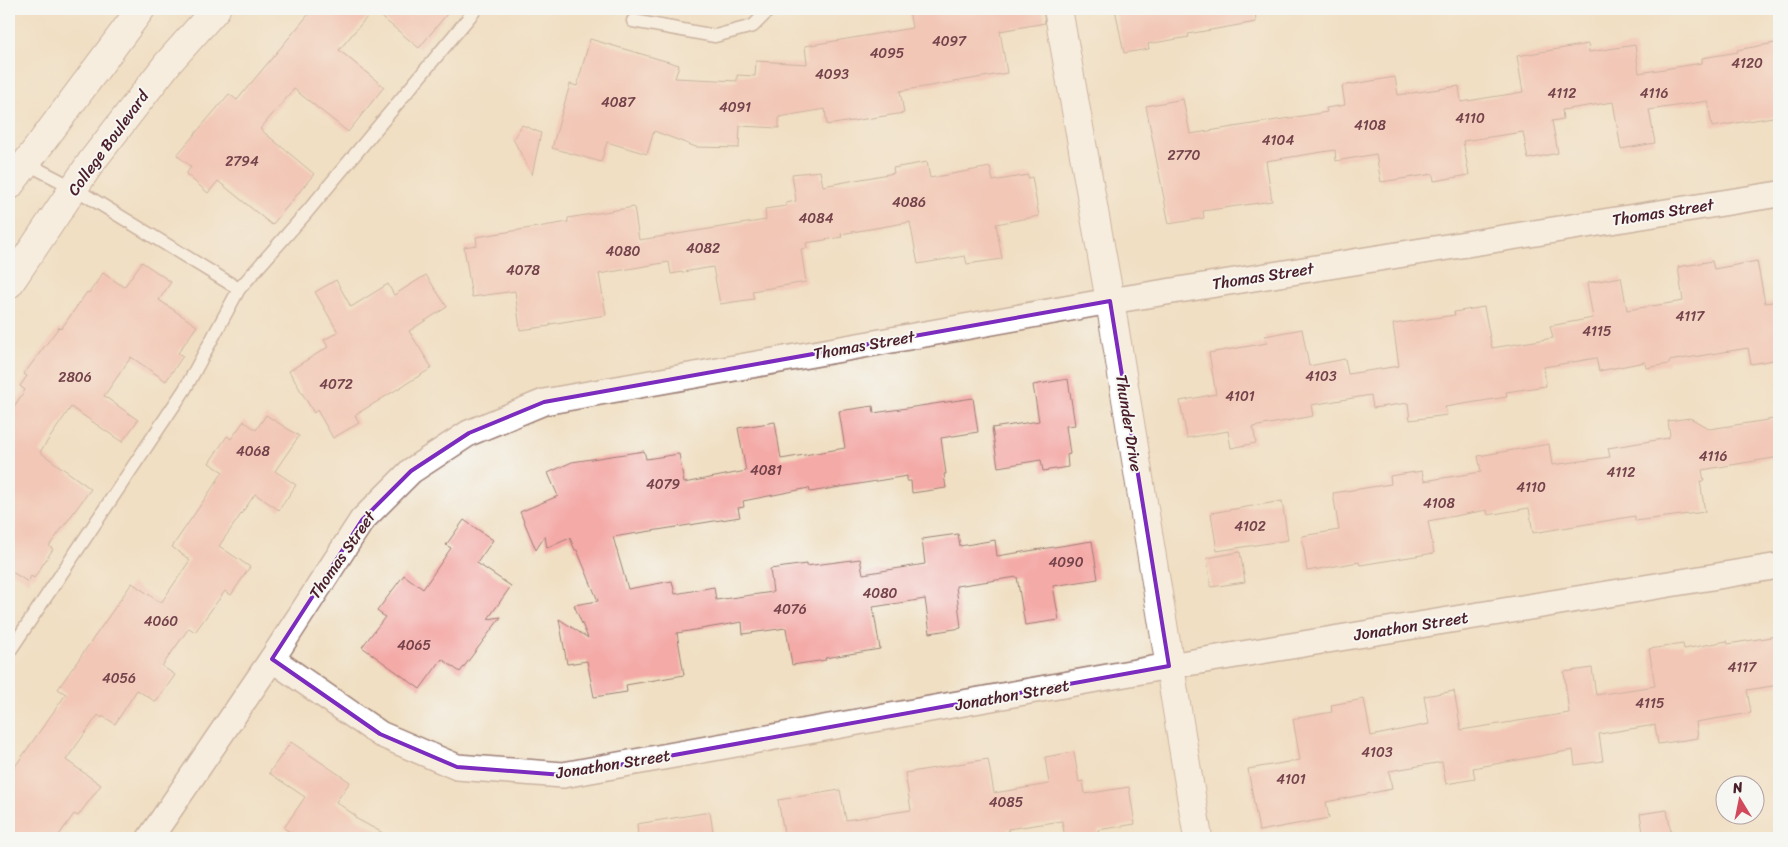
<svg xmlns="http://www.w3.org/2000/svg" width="1788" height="847" font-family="Sriracha,sans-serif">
	<rect width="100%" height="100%" fill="#f6f6f2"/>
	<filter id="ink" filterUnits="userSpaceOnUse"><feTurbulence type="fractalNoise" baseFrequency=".02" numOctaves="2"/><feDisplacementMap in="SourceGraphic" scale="10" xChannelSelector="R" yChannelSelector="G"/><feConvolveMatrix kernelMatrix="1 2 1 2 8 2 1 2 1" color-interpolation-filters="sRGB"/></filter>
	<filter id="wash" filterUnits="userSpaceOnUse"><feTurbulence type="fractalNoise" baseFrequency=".0096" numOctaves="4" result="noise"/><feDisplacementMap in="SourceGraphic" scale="20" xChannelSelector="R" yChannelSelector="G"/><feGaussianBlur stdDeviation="1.12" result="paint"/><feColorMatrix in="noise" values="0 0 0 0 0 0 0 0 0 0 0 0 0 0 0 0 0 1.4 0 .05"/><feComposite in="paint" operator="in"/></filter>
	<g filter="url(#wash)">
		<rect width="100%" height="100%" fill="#f0dfc2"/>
		<g id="blocks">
			<!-- building -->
			<g fill="#f4aaa7">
				<path d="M 313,9 L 451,9 L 419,48 L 373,10 L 339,50 L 384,87 L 348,132 L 294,89 L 260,129 L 314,174 L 272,225 L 218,181 L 208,193 L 186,174 L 191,167 L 177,155 L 229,94 L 237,100 Z"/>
				<path d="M 909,9 L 1043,9 L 1045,23 L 1000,31 L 1007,73 L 900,91 L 904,113 L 827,125 L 825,109 L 779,117 L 779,128 L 740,126 L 739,148 L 696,147 L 654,131 L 647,154 L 607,142 L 601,162 L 552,148 L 570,84 L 577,86 L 590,39 L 679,65 L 675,78 L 737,81 L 737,75 L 755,76 L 756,61 L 807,64 L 805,46 L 912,28 Z"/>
				<path d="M 1115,9 L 1255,9 L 1256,22 L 1188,34 L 1189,37 L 1148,44 L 1149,49 L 1124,53 Z"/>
				<path d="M 1775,43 L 1779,66 L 1779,116 L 1712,127 L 1708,101 L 1649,110 L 1655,143 L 1621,149 L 1613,102 L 1562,110 L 1563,119 L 1552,121 L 1558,153 L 1528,159 L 1523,132 L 1463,141 L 1469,175 L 1434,181 L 1433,174 L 1381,182 L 1376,154 L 1336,161 L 1335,150 L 1266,161 L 1272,201 L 1203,211 L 1204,218 L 1169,224 L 1146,106 L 1183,99 L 1190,134 L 1327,112 L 1326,108 L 1345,105 L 1342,86 L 1395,77 L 1398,95 L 1459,86 L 1461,102 L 1523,92 L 1517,56 L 1588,44 L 1589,52 L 1635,45 L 1639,73 L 1702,63 L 1702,58 L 1738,52 L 1737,50 Z"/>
				<path d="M 522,125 L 541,133 L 532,175 L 513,139 Z"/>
				<path d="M 927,162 L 930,178 L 990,167 L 993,181 L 1028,175 L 1028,178 L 1032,177 L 1039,216 L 996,224 L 1002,259 L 967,264 L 965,256 L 918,264 L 910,222 L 841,234 L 842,237 L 806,243 L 807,248 L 801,249 L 806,282 L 752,291 L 754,299 L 720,304 L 713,267 L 671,274 L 669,262 L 599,274 L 606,315 L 550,324 L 550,326 L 520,330 L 515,291 L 472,297 L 464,247 L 477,245 L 476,237 L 568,222 L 568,218 L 634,207 L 639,240 L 766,220 L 765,209 L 786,206 L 786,203 L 796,201 L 792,174 L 820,171 L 823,186 L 894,173 L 893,168 Z"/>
				<path d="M 1712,261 L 1714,269 L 1757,261 L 1765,303 L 1779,301 L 1779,359 L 1751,364 L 1748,348 L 1669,361 L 1669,364 L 1646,368 L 1645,362 L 1599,371 L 1596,358 L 1544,367 L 1546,386 L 1506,392 L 1507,397 L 1445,407 L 1447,415 L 1410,420 L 1408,403 L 1373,408 L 1371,395 L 1311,405 L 1313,416 L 1253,427 L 1256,443 L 1231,448 L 1228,431 L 1187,438 L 1180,401 L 1216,394 L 1209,353 L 1267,343 L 1265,336 L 1302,329 L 1309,366 L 1345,359 L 1348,374 L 1399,366 L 1393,324 L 1455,315 L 1454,312 L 1484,307 L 1492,348 L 1553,338 L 1550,326 L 1593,318 L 1587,283 L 1621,277 L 1627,310 L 1683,301 L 1678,267 Z"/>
				<path d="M 142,262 L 171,282 L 159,300 L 197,326 L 178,353 L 183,356 L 166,381 L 131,357 L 104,396 L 138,420 L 122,442 L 71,407 L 40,452 L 91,489 L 49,546 L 53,549 L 34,578 L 31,576 L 28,582 L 9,570 L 9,414 L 25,390 L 20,386 L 27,376 L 24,374 L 59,327 L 61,329 L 87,292 L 89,293 L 103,273 L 124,287 Z"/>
				<path d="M 426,275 L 447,307 L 409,331 L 432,368 L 355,415 L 359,423 L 333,438 L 317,410 L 314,413 L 289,371 L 328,347 L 324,340 L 338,332 L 315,292 L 336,280 L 351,307 L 388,284 L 394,295 Z"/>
				<path d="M 1068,379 L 1075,425 L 1066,426 L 1070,454 L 1067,455 L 1068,467 L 1043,471 L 1041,460 L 998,467 L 992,428 L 1039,421 L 1033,385 Z"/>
				<path d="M 973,398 L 978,432 L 941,438 L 946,474 L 944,474 L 946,488 L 912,493 L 911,481 L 907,481 L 907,476 L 810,492 L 809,488 L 743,501 L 744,507 L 738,508 L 740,517 L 613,537 L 628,589 L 672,581 L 675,594 L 714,587 L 716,600 L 773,592 L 770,569 L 806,564 L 806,566 L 860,559 L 863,574 L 925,564 L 922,539 L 958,534 L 960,546 L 995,540 L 997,556 L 1092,541 L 1098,579 L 1053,586 L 1059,620 L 1025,625 L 1017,577 L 956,586 L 961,628 L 930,633 L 925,599 L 873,607 L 880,649 L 825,658 L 826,660 L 792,665 L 786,628 L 743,634 L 742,622 L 677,633 L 684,675 L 626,685 L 627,692 L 594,697 L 587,661 L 567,664 L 559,619 L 588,638 L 574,605 L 598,601 L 577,550 L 575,550 L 570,538 L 547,548 L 545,536 L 536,550 L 520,512 L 558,496 L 548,473 L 572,462 L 644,451 L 646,459 L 679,454 L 684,483 L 746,471 L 738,428 L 775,422 L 781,459 L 845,448 L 839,411 L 873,406 L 874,413 Z"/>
				<path d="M 266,415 L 299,436 L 275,471 L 296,485 L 279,510 L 255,494 L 219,546 L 250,567 L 231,595 L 225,591 L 195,632 L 189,628 L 162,666 L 175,675 L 156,702 L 137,690 L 115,724 L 103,716 L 102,718 L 98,715 L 66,760 L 101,785 L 78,816 L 74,814 L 57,838 L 9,838 L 9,775 L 66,694 L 58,689 L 132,583 L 161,603 L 190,560 L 172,547 L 223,472 L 209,463 L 227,436 L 231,439 L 244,421 L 256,430 Z"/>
				<path d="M 1690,418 L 1710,429 L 1774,419 L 1774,421 L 1779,420 L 1779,457 L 1702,470 L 1704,481 L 1700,481 L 1705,512 L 1635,521 L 1635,516 L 1533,533 L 1529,508 L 1488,515 L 1487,510 L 1428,521 L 1434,553 L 1360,565 L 1359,562 L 1307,571 L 1302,536 L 1339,530 L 1333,493 L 1391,484 L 1390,476 L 1422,471 L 1424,481 L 1481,472 L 1478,456 L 1549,444 L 1552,465 L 1610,457 L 1608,448 L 1669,438 L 1669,436 L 1670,435 L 1668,421 Z"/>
				<path d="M 1282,501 L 1288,540 L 1217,551 L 1211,513 Z"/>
				<path d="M 464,520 L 493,540 L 477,563 L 511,586 L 488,619 L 501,617 L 460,672 L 442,659 L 420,689 L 362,647 L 385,617 L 377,611 L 404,575 L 423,589 L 451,548 L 446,545 Z"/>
				<path d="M 1240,552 L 1245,582 L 1211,587 L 1207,558 Z"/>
				<path d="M 1777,636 L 1779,650 L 1779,685 L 1747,690 L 1751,713 L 1696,722 L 1698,738 L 1658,744 L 1655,725 L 1599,734 L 1603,761 L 1575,765 L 1573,750 L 1473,768 L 1475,779 L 1446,784 L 1442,762 L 1389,771 L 1392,789 L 1326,802 L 1329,818 L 1259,831 L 1248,769 L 1300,760 L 1293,719 L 1332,712 L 1331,705 L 1364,699 L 1371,736 L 1429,724 L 1424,696 L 1454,691 L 1461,730 L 1569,713 L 1564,672 L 1592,668 L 1596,695 L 1655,686 L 1649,649 L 1683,644 L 1684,649 L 1727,641 L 1728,644 Z"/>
				<path d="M 291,742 L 350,782 L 336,802 L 356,816 L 355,818 L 392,838 L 299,838 L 284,828 L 305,797 L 269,773 Z"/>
				<path d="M 1074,752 L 1079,782 L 1083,781 L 1085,794 L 1129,787 L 1135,824 L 1098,830 L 1099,838 L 1065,838 L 1062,821 L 1008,829 L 1010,838 L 785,838 L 778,800 L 840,790 L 846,820 L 911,810 L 905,773 L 988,759 L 994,793 L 1049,784 L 1045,757 Z"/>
				<path d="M 1667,810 L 1672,838 L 1644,838 L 1640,814 Z"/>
				<path d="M 710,812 L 714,838 L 638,838 L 637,824 Z"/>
			</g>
		</g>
	</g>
	<g filter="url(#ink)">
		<use href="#blocks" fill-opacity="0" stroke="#9d7f76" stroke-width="1"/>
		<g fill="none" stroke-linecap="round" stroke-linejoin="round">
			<!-- lane casing -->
			<g stroke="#9d7f76" stroke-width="15">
				<g id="lane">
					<path d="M 633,21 L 715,36 L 753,26 L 770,9"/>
					<path d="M 26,163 L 74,188 L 239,289"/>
					<path d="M 9,652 L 185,389 L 239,289 L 307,212 L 476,9"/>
				</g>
			</g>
			<!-- street casing -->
			<g stroke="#9d7f76" stroke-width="28">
				<g id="street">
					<path d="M 272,659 L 380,734 L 457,767 L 563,775 L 1169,666 L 1779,566"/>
					<path d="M 150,838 L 272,659 L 362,520 L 411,471 L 469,433 L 544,402 L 1110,301 L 1779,194"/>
				</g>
			</g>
			<!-- secondary casing -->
			<g stroke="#9d7f76" stroke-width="30">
				<path id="secondary" d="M 1058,9 L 1110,301 L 1198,838"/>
			</g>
			<!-- primary casing -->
			<g stroke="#9d7f76" stroke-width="30">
				<g id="primary">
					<path d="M 9,186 L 141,9"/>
					<path d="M 9,284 L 92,161 L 168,63 L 216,9"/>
				</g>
			</g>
			<!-- lane -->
			<use href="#lane" stroke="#fff" stroke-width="12"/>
			<!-- street -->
			<use href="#street" stroke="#fff" stroke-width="25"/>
			<!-- secondary -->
			<use href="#secondary" stroke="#fff" stroke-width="28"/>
			<!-- primary -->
			<use href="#primary" stroke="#fff" stroke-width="28"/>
		</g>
	</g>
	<!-- marked area -->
	<path d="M0 0H1788V847H0ZM 1110,301 L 1169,666 L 563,775 L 457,767 L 380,734 L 272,659 L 362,520 L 411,471 L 469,433 L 544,402 Z" fill="#f0dfc2" fill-opacity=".55" fill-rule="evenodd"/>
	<path fill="none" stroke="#7b2cbf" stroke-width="4" stroke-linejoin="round" d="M 1110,301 L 1169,666 L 563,775 L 457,767 L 380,734 L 272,659 L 362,520 L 411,471 L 469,433 L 544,402 Z"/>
	<g text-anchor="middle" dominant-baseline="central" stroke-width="4" stroke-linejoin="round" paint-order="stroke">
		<!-- number labels -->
		<g font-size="14" fill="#74424a">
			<text x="949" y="41">4097</text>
			<text x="887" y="53">4095</text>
			<text x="1747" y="63">4120</text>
			<text x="832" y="74">4093</text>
			<text x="1562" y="93">4112</text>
			<text x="1654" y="93">4116</text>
			<text x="618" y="102">4087</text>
			<text x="735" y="107">4091</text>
			<text x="1470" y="118">4110</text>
			<text x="1370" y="125">4108</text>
			<text x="1278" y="140">4104</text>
			<text x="1184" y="155">2770</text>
			<text x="242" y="161">2794</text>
			<text x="909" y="202">4086</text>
			<text x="816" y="218">4084</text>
			<text x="703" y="248">4082</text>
			<text x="623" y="251">4080</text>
			<text x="523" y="270">4078</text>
			<text x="1690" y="316">4117</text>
			<text x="1597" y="331">4115</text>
			<text x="1321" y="376">4103</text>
			<text x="75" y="377">2806</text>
			<text x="336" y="384">4072</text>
			<text x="1240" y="396">4101</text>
			<text x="253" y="451">4068</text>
			<text x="1713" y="456">4116</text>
			<text x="766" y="470">4081</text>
			<text x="1621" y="472">4112</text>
			<text x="663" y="484">4079</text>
			<text x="1531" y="487">4110</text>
			<text x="1439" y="503">4108</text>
			<text x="1250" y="526">4102</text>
			<text x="1066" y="562">4090</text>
			<text x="880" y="593">4080</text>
			<text x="790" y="609">4076</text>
			<text x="161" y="621">4060</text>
			<text x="414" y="645">4065</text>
			<text x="1742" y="667">4117</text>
			<text x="119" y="678">4056</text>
			<text x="1650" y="703">4115</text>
			<text x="1377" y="752">4103</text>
			<text x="1291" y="779">4101</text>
			<text x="1006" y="802">4085</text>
		</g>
		<!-- street labels -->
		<g font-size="16" fill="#4a1f2b" stroke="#f6f6f2">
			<text transform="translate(108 143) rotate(-54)">College Boulevard</text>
			<text transform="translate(1663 212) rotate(-9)">Thomas Street</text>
			<text transform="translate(1263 276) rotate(-9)">Thomas Street</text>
			<text transform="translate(864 345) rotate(-10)">Thomas Street</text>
			<text transform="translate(1129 423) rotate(81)">Thunder Drive</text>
			<text transform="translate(342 555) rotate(-55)">Thomas Street</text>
			<text transform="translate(1411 626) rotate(-9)">Jonathon Street</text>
			<text transform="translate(1012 695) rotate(-10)">Jonathon Street</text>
			<text transform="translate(613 764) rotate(-9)">Jonathon Street</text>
		</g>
	</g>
	<!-- margin -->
	<rect width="1788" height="847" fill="none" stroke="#f6f6f2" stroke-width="30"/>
	<!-- north arrow -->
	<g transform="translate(1740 800) rotate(350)"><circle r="24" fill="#f6f6f2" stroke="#b1a0a2"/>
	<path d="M0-4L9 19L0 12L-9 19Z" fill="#d1495b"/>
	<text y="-8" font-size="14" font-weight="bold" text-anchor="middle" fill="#4a1f2b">N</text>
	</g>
</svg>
